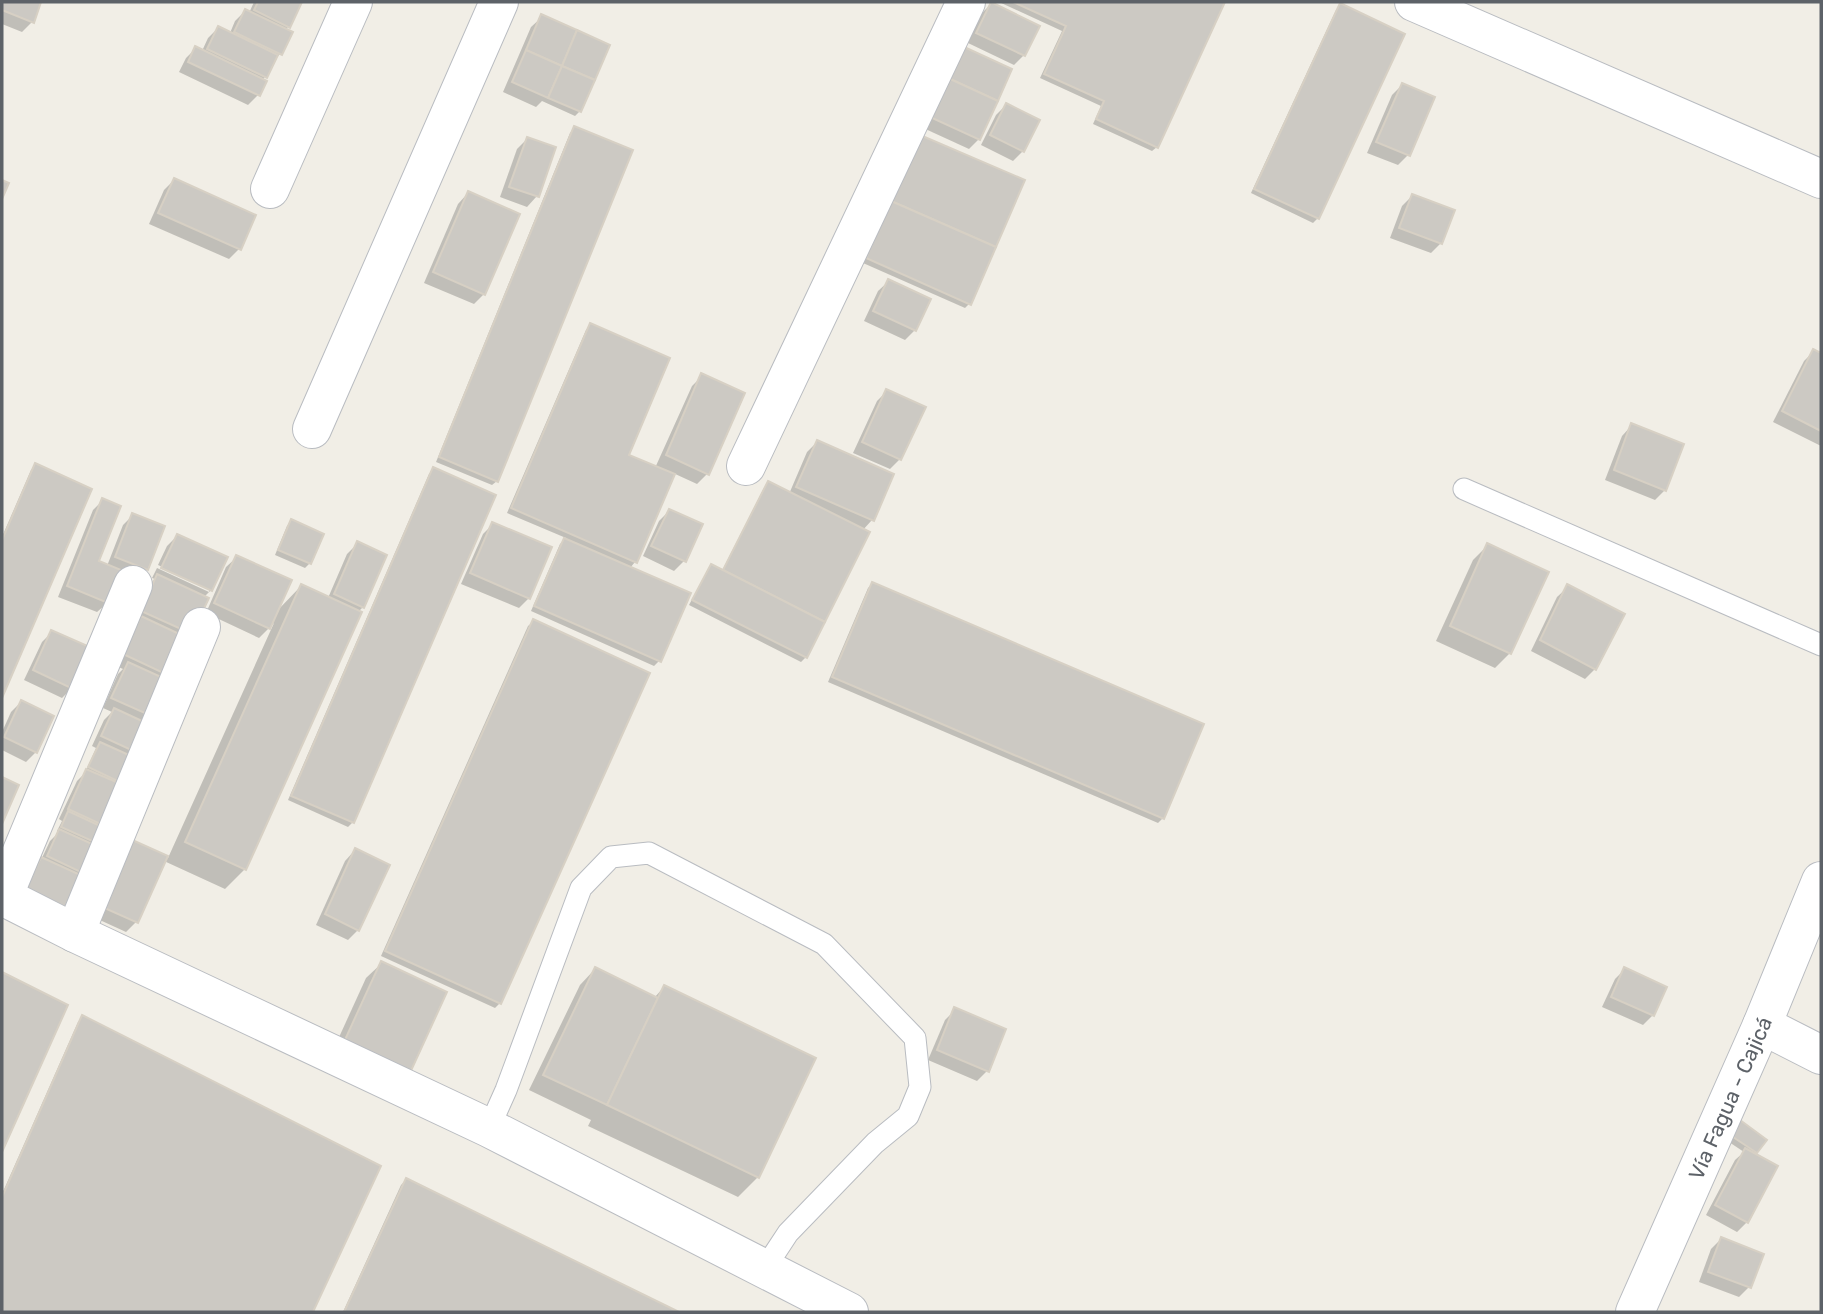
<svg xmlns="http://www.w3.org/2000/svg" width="1823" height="1314" font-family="Rubik,sans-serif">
	<rect width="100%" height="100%" fill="#f1eee6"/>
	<!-- shadow -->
	<g fill="#0003">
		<path d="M 2,2 L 39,2 L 32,22 L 22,32 L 2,24 Z"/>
		<path d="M 254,2 L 301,2 L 288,27 L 285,30 L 280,54 L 273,61 L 263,80 L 258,95 L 248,105 L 179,72 L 186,58 L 196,48 L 202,51 L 208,38 L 218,28 L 230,33 L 235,21 L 245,11 L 249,13 Z"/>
		<path d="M 999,2 L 1223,2 L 1157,147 L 1152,151 L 1093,124 L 1101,106 L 1040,78 L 1062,31 Z"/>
		<path d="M 991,4 L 1024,55 L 1014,65 L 968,43 L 981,14 Z"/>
		<path d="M 1340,5 L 1403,35 L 1318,218 L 1313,223 L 1251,193 L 1336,10 Z"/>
		<path d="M 542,17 L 580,111 L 575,116 L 542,101 L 536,107 L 503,92 L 531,27 Z"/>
		<path d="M 953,58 L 979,139 L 969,149 L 921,127 Z"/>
		<path d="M 1402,85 L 1433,98 L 1408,155 L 1398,165 L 1367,153 L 1392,95 Z"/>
		<path d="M 1006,105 L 1023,151 L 1013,161 L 981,145 L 996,115 Z"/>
		<path d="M 575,128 L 497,481 L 492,485 L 436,462 L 570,133 Z"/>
		<path d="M 527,139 L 554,148 L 537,196 L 527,207 L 500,197 L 517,149 Z"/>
		<path d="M 916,141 L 969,304 L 965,308 L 863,263 Z"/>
		<path d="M 174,180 L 254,215 L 239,249 L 229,259 L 149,224 L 164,190 Z"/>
		<path d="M 468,193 L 484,294 L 474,304 L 424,283 L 458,204 Z"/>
		<path d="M 1412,196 L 1441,243 L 1431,253 L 1390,238 L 1402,206 Z"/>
		<path d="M 889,281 L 915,330 L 905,340 L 864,321 L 878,291 Z"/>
		<path d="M 590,325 L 626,455 L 655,468 L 692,386 L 702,376 L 707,474 L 697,484 L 673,473 L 635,562 L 630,568 L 659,661 L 654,666 L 531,611 L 560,544 L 566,538 L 507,513 L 586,330 Z"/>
		<path d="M 1814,351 L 1821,355 L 1821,446 L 1773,422 L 1804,361 Z"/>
		<path d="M 887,391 L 900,459 L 890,469 L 853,453 L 877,401 Z"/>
		<path d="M 1632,425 L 1665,490 L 1655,500 L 1605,480 L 1622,436 Z"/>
		<path d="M 817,442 L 872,520 L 862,531 L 867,533 L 806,657 L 801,662 L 689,605 L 707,571 L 711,566 L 722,571 L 764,488 L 768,483 L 789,494 L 807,452 Z"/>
		<path d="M 35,466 L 90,490 L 2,693 L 2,537 L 31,470 Z"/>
		<path d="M 433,469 L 353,822 L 348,827 L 288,800 L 429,474 Z"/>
		<path d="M 103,500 L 97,562 L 107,566 L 123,525 L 133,515 L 146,569 L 97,612 L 58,597 L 93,510 Z"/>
		<path d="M 669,511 L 684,561 L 674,571 L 643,556 L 659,521 Z"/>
		<path d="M 291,521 L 310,563 L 305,568 L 275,555 L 287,526 Z"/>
		<path d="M 493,524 L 529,598 L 519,608 L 461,584 L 483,534 Z"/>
		<path d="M 177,536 L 211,590 L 204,597 L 84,878 L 32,869 L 41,860 L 50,841 L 59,832 L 57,831 L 62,821 L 59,819 L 77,781 L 85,773 L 96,748 L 92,746 L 104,720 L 112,712 L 103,708 L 118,674 L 123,669 L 114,665 L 148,586 L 155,579 L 152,578 L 157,568 L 209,592 L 209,588 L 158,565 L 167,546 Z"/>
		<path d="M 357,544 L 363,607 L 358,612 L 245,869 L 225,889 L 164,861 L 136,922 L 126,932 L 91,916 L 131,841 L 168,858 L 274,623 L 259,638 L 206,613 L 226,567 L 237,557 L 276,612 L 301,586 L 328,598 L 347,554 Z"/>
		<path d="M 1488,545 L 1510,653 L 1495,668 L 1436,641 L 1473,560 Z"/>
		<path d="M 872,584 L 1163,818 L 1158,823 L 828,682 L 868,588 Z"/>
		<path d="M 1568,587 L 1595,669 L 1585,679 L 1531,651 L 1557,597 Z"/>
		<path d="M 533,622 L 500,1003 L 495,1008 L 381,956 L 528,626 Z"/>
		<path d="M 52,632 L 72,688 L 62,698 L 24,680 L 42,642 Z"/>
		<path d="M 21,702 L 36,752 L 26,762 L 2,750 L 2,732 L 11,712 Z"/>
		<path d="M 355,850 L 358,930 L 348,940 L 316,925 L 345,861 Z"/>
		<path d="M 382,963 L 393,1087 L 330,1057 L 366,978 Z"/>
		<path d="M 595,969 L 654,998 L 664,987 L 758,1177 L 738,1197 L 588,1126 L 591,1120 L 529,1090 L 580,985 Z"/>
		<path d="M 1625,969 L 1653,1015 L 1643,1025 L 1602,1007 L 1615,979 Z"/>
		<path d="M 2,974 L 66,1006 L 2,1147 Z"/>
		<path d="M 955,1010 L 987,1071 L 977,1081 L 928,1060 L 945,1020 Z"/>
		<path d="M 83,1017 L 379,1166 L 311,1312 L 2,1312 L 2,1194 L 78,1022 Z"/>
		<path d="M 1735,1127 L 1764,1140 L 1753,1155 L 1747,1222 L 1737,1232 L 1706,1215 L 1735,1160 L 1744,1152 L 1726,1140 Z"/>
		<path d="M 406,1180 L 675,1312 L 343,1312 L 401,1185 Z"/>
		<path d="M 1721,1239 L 1749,1287 L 1739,1297 L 1699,1282 L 1711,1249 Z"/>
	</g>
	<!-- building -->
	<g fill="#ccc9c3" stroke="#d7d0c4" stroke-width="2">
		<path d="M 2,2 L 41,2 L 34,23 L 2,10 Z"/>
		<path d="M 258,2 L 302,2 L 290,28 L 254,10 Z"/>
		<path d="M 991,2 L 1040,26 L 1025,56 L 976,33 Z"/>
		<path d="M 1013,2 L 1225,2 L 1158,148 L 1096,119 L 1104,101 L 1044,74 L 1066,26 Z"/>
		<path d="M 1340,3 L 1405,34 L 1319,219 L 1254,189 Z"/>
		<path d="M 245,9 L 293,32 L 282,55 L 234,32 Z"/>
		<path d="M 541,14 L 577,30 L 562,66 L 526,50 Z"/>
		<path d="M 218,26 L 278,55 L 267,78 L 207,49 Z"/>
		<path d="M 577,30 L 610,45 L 595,80 L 562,66 Z"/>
		<path d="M 195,46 L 267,81 L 260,96 L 188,62 Z"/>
		<path d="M 962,46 L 1012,69 L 998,101 L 948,78 Z"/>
		<path d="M 526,50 L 562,66 L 548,98 L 512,82 Z"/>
		<path d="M 562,66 L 595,80 L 581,112 L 548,98 Z"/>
		<path d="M 948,78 L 998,101 L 980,140 L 930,117 Z"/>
		<path d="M 1402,83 L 1435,97 L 1410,156 L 1376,142 Z"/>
		<path d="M 1006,103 L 1040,120 L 1024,152 L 990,135 Z"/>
		<path d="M 574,126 L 633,150 L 498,482 L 439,457 Z"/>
		<path d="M 920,135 L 1025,180 L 996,247 L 891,201 Z"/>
		<path d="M 527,137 L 556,147 L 539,197 L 509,187 Z"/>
		<path d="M 174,178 L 256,215 L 241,250 L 158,213 Z"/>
		<path d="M 2,180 L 9,183 L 2,199 Z"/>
		<path d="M 468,191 L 520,214 L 485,295 L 433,272 Z"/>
		<path d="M 1412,194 L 1455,210 L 1442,244 L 1399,228 Z"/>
		<path d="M 891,201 L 996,247 L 971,305 L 866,258 Z"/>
		<path d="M 888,279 L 931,299 L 916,331 L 873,311 Z"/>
		<path d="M 590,323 L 670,358 L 629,455 L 675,474 L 637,563 L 511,508 Z"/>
		<path d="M 1813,349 L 1821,353 L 1821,431 L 1782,411 Z"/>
		<path d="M 701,373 L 745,393 L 709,475 L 666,455 Z"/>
		<path d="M 886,389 L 926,407 L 901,460 L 862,442 Z"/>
		<path d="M 1631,423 L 1684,444 L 1666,491 L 1614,470 Z"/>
		<path d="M 817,440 L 894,474 L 874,521 L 796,487 Z"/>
		<path d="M 35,463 L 92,489 L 2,698 L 2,540 Z"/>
		<path d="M 433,467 L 496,495 L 354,823 L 291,796 Z"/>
		<path d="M 768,481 L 870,532 L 825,622 L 723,570 Z"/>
		<path d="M 102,498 L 121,506 L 99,561 L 121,570 L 108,603 L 67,586 Z"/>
		<path d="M 669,509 L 703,524 L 686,562 L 651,546 Z"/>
		<path d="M 132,513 L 165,526 L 148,570 L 115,557 Z"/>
		<path d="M 291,519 L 324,534 L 311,564 L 278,550 Z"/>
		<path d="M 492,522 L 552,547 L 530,599 L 470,573 Z"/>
		<path d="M 177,534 L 228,557 L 212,591 L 161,568 Z"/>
		<path d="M 564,538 L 691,593 L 661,662 L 534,606 Z"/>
		<path d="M 357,541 L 387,555 L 364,608 L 334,594 Z"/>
		<path d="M 1487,543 L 1549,572 L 1511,654 L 1450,626 Z"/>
		<path d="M 236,555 L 292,580 L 270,629 L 214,603 Z"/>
		<path d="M 711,564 L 825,622 L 807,658 L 692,600 Z"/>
		<path d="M 157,574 L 209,598 L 192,634 L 141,611 Z"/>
		<path d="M 872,582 L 1204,724 L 1164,819 L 832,677 Z"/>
		<path d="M 301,584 L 362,612 L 246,870 L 185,842 Z"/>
		<path d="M 1567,584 L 1625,614 L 1596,670 L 1540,640 Z"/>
		<path d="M 141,616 L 192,640 L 174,678 L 123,654 Z"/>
		<path d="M 533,619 L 650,673 L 501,1004 L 385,951 Z"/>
		<path d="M 51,630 L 92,648 L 73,689 L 33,670 Z"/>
		<path d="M 128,662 L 172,682 L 156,718 L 111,698 Z"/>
		<path d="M 21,700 L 54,716 L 37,753 L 4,737 Z"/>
		<path d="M 114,708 L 155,727 L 142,755 L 101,736 Z"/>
		<path d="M 100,742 L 140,760 L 128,786 L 88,767 Z"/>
		<path d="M 86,769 L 128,787 L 109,828 L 68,809 Z"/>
		<path d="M 2,777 L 19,785 L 2,824 Z"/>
		<path d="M 68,811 L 109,830 L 101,845 L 61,827 Z"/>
		<path d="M 59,829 L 101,848 L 89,876 L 47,856 Z"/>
		<path d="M 130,839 L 168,856 L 138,923 L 100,906 Z"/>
		<path d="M 355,848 L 390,865 L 359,931 L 325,914 Z"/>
		<path d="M 41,857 L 87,878 L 73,910 L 26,889 Z"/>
		<path d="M 381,961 L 447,992 L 410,1073 L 344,1042 Z"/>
		<path d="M 595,967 L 658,998 L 607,1105 L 543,1075 Z"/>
		<path d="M 1624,967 L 1667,987 L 1654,1016 L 1611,997 Z"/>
		<path d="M 2,972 L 68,1005 L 2,1152 Z"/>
		<path d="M 664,985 L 816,1058 L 759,1178 L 607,1105 Z"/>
		<path d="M 954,1007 L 1006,1029 L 989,1072 L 937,1050 Z"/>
		<path d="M 82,1015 L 381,1166 L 313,1312 L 2,1312 L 2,1197 Z"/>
		<path d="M 1740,1120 L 1767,1140 L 1757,1153 L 1730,1135 Z"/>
		<path d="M 1745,1148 L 1778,1166 L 1748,1223 L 1715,1205 Z"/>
		<path d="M 406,1178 L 679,1312 L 344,1312 Z"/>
		<path d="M 1721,1237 L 1764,1254 L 1751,1288 L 1708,1272 Z"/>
	</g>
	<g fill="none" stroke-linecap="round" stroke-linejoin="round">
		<!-- service casing -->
		<g stroke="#b9bcc1" stroke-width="23">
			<g id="service">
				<path d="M 1464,489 L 1821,645"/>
				<path d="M 489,1128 L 506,1090 L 581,888 L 611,857 L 649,853 L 824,944 L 915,1038 L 920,1087 L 908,1116 L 875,1143 L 788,1233 L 765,1268"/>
			</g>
		</g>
		<!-- minor casing -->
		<g stroke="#b9bcc1" stroke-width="40">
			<g id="minor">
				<path d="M 1414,2 L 1821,179"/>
				<path d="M 270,189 L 353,2"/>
				<path d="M 312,429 L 499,2"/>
				<path d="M 746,466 L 966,2"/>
				<path d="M 2,896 L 75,933 L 489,1128 L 849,1312"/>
				<path d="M 3,897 L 133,585"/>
				<path d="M 75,933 L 201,627"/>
				<path d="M 1762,1025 L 1821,1055"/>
			</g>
		</g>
		<!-- tertiary casing -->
		<g stroke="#b9bcc1" stroke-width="40">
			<g id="tertiary">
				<path id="s1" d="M 1635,1312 L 1762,1025 L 1821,881"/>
			</g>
		</g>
		<!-- service -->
		<use href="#service" stroke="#fff" stroke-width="21"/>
		<!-- minor -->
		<use href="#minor" stroke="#fff" stroke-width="38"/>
		<!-- tertiary -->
		<use href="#tertiary" stroke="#fff" stroke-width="38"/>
	</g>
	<g text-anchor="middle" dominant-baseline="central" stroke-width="6" stroke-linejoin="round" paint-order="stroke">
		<!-- street labels -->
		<g font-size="21" fill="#5d6268" stroke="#fff">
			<text stroke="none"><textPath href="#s1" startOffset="234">Vía Fagua - Cajicá</textPath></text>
		</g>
	</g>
	<!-- border -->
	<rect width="1823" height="1314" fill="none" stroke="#5d6268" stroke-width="7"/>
</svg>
